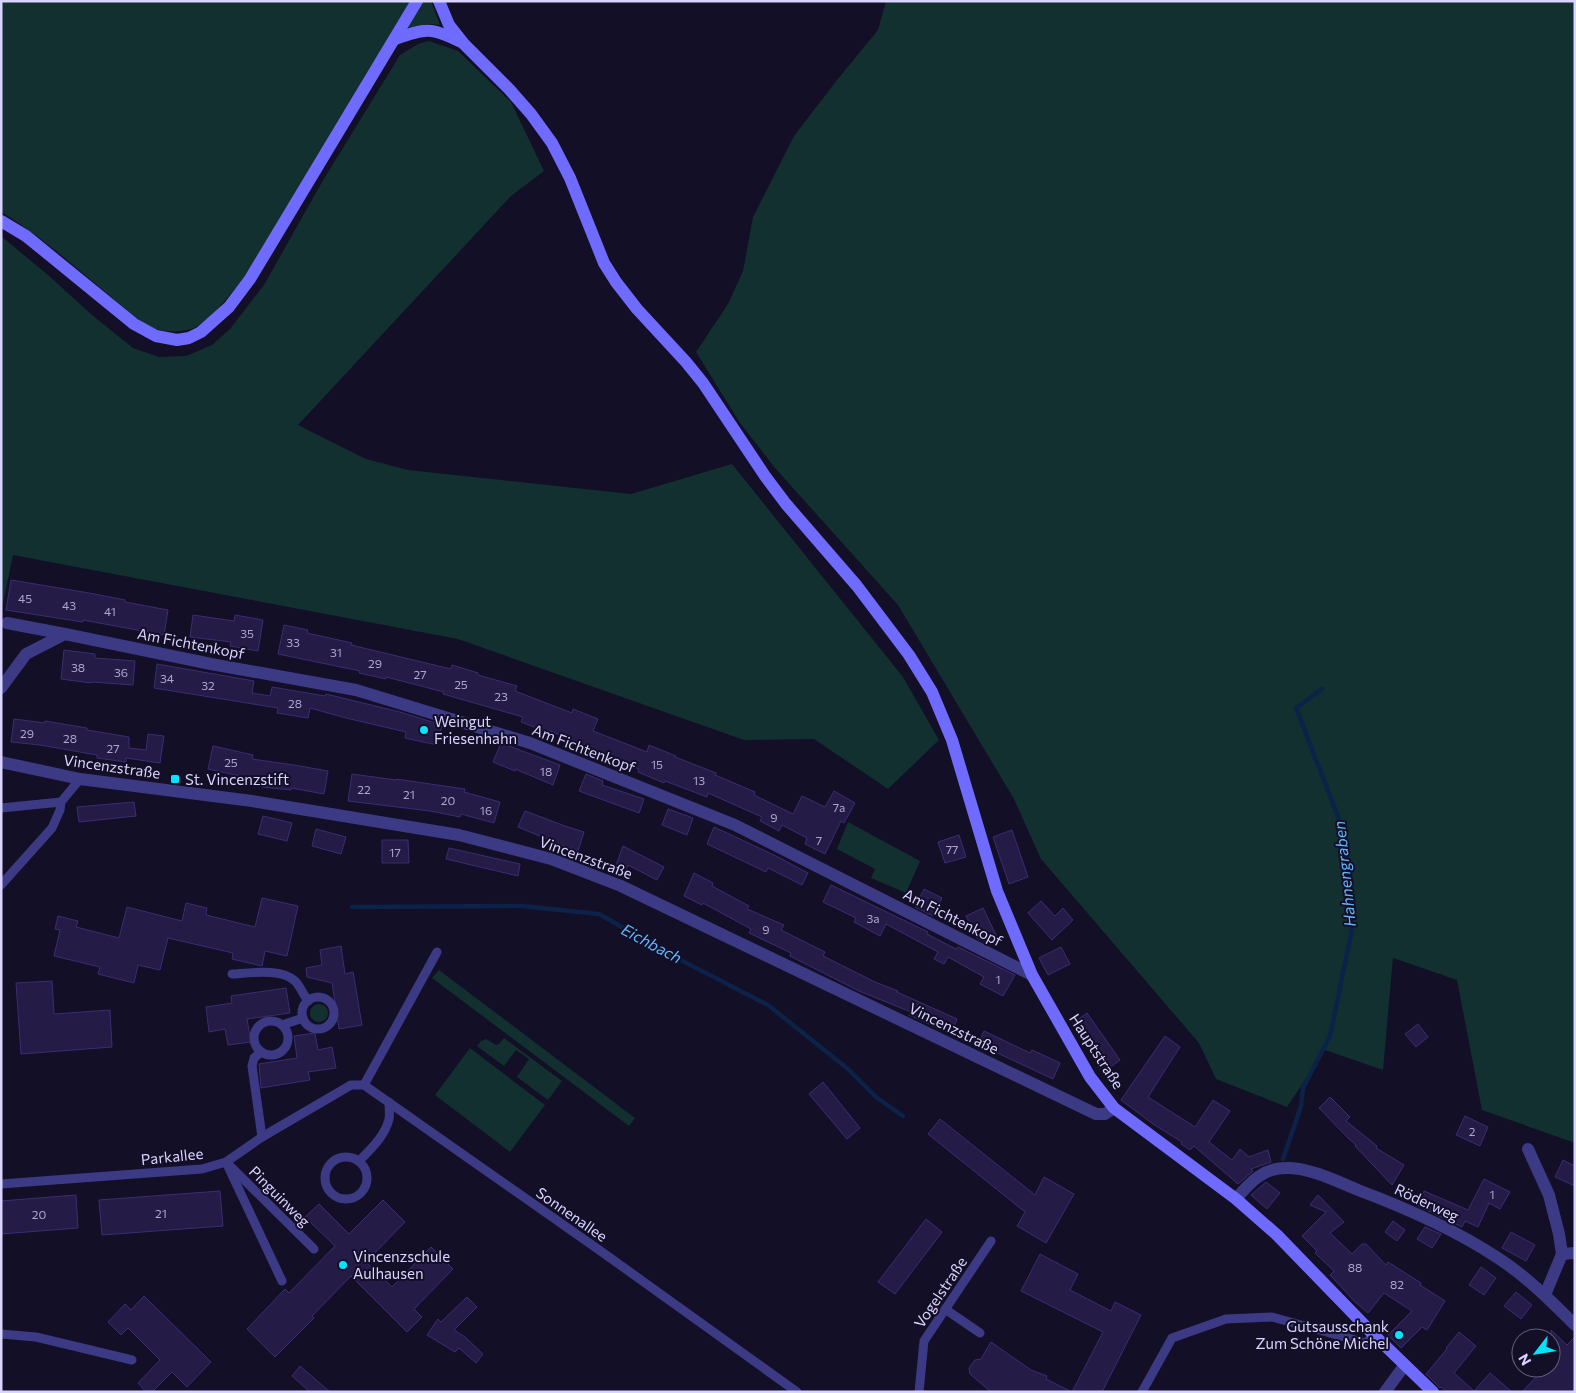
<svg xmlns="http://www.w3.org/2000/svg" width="1576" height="1393" font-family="Commissioner,sans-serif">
	<rect width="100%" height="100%" fill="#130f26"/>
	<!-- green -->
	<g fill="#12302f">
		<path d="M 1,1 L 410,1 L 247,274 C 236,287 209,323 194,328 C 182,332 165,333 153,328 C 136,320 124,307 110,296 C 75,267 40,235 1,212 Z"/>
		<path d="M 423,1 L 431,1 L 440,25 L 429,24 L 410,28 L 408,27 Z"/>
		<path d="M 886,1 L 1575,1 L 1575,1143 L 1482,1110 L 1457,980 L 1393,958 L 1383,1070 L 1325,1050 L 1287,1107 L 1216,1079 L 1199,1043 L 1041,859 L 1014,799 L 898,605 L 775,468 L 740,423 L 696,352 L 728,304 L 743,271 L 753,217 L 794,136 L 837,80 L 878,30 Z"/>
		<path d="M 429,41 L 458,51 L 511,102 L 544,171 L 511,196 L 298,425 L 366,459 L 408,470 L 631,494 L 732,464 L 903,677 L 939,740 L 888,789 L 814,739 L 744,740 L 458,639 L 13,555 L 1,613 L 1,236 L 48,275 L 92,315 L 133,348 L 159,357 L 186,356 L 212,345 L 230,329 L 264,285 L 322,182 L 400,55 L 418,44 Z"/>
		<path d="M 848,822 L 920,861 L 906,893 L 871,878 L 875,869 L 837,849 Z"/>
		<path d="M 439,970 L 635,1118 L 629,1126 L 432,978 Z"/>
		<circle cx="319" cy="1013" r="9"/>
		<path d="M 504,1038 L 562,1081 L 548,1100 L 517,1077 L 529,1059 L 516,1050 L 504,1066 L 477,1046 L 481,1041 L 486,1039 L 496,1045 L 499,1044 Z"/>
		<path d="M 470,1048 L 545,1105 L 510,1152 L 435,1095 Z"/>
	</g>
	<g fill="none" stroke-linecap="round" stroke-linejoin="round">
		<!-- stream -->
		<g stroke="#0c2248" stroke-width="4.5">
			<path d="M 352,907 L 522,906 L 599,914 L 673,956 L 768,1005 L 848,1069 L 876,1097 L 903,1116"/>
			<path d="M 1283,1159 L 1301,1106 L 1303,1088 L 1330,1036 L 1352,930 L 1346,854 L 1339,819 L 1296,708 L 1322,689"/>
		</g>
	</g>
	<!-- building -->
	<g fill="#241b47" stroke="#3b2d73">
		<path d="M 11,580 L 89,593 L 125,600 L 125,602 L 168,610 L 164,635 L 83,620 L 83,622 L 6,610 Z"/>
		<path d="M 193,615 L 234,621 L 235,615 L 263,620 L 258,651 L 230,646 L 231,642 L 190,637 Z"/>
		<path d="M 284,625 L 308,630 L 307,633 L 352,643 L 351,645 L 451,669 L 452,665 L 478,673 L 478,675 L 517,686 L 515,691 L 572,713 L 573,709 L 598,719 L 593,731 L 647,752 L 649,745 L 676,756 L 675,757 L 716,773 L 715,775 L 755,792 L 754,795 L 793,814 L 802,796 L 825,807 L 834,791 L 855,803 L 844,823 L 841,821 L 825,854 L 805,844 L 807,838 L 782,825 L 779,831 L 760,821 L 762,817 L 708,793 L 707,797 L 665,781 L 664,783 L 638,772 L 639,769 L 604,755 L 605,754 L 548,730 L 547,732 L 521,722 L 523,717 L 443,694 L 444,692 L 386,677 L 386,679 L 359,673 L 360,671 L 278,654 Z"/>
		<path d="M 64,650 L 95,654 L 95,658 L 135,661 L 133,685 L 92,682 L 91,683 L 61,679 Z"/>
		<path d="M 157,664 L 254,681 L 252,693 L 270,696 L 272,687 L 325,696 L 326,694 L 400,712 L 442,725 L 437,745 L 405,738 L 406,732 L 346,718 L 310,708 L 308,718 L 277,713 L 278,708 L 154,688 Z"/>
		<path d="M 14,719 L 45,723 L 45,721 L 87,728 L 87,730 L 129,737 L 129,748 L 146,750 L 148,734 L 164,736 L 160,763 L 126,758 L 126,762 L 97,758 L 97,755 L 40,745 L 11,742 Z"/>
		<path d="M 501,743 L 560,765 L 553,785 L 515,769 L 515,771 L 493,762 Z"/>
		<path d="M 213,746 L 253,755 L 252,759 L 294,765 L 328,771 L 324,794 L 291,788 L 291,790 L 262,787 L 263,781 L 208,769 Z"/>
		<path d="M 352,774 L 396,780 L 396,779 L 465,789 L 464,792 L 500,802 L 494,823 L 461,814 L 460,817 L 430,811 L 348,801 Z"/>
		<path d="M 586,774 L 603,781 L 602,785 L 644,799 L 639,813 L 579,791 Z"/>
		<path d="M 134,802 L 136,816 L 79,822 L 77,807 Z"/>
		<path d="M 668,809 L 693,818 L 687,835 L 662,825 Z"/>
		<path d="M 525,811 L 565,826 L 584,832 L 578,851 L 559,844 L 518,827 Z"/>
		<path d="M 263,816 L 292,823 L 287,841 L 258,834 Z"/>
		<path d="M 714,827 L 774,855 L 808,873 L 802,885 L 768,868 L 766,872 L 707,844 Z"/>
		<path d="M 316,829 L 346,837 L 341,854 L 312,846 Z"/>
		<path d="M 1012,830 L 1028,877 L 1009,884 L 993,837 Z"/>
		<path d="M 959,835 L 966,857 L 945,863 L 938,842 Z"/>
		<path d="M 382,840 L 408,840 L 409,863 L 382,863 Z"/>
		<path d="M 623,846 L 664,867 L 657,880 L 628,865 L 625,872 L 615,868 Z"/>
		<path d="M 449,848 L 520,864 L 518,876 L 446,859 Z"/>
		<path d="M 694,873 L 713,883 L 712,886 L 749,906 L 747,909 L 784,925 L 781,930 L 825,952 L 823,956 L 875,982 L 898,991 L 897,992 L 957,1019 L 951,1034 L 909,1015 L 911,1012 L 859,991 L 790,956 L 791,953 L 749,933 L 751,929 L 703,903 L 702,905 L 684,896 Z"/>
		<path d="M 831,885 L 928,932 L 927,934 L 956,949 L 958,947 L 1015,975 L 1003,996 L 980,984 L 984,977 L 948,957 L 944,964 L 934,959 L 938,952 L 886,924 L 880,936 L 854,922 L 856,918 L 823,902 Z"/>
		<path d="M 924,889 L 942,898 L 933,916 L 915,907 Z"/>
		<path d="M 262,898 L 298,906 L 287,956 L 265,951 L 262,966 L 232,959 L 233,953 L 168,938 L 160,970 L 138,965 L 134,983 L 98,974 L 100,967 L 54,956 L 60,930 L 55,929 L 58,916 L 78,921 L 76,927 L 119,938 L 127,907 L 182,921 L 186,903 L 207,908 L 206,915 L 255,927 Z"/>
		<path d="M 1041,901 L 1055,916 L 1063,908 L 1073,920 L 1052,940 L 1028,913 Z"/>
		<path d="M 983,908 L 997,937 L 986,942 L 977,938 L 966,916 Z"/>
		<path d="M 341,946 L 345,974 L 353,972 L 362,1025 L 339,1029 L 332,983 L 307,977 L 306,968 L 322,965 L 320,950 Z"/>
		<path d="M 1061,947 L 1070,964 L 1048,975 L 1039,958 Z"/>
		<path d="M 52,981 L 54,1014 L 110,1010 L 112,1047 L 21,1054 L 16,983 Z"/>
		<path d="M 286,988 L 290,1013 L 247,1019 L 251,1042 L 228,1045 L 225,1029 L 209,1032 L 206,1007 L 232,1003 L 231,996 Z"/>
		<path d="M 1087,1013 L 1120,1060 L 1105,1071 L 1072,1024 Z"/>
		<path d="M 1418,1024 L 1428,1037 L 1416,1047 L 1405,1034 Z"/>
		<path d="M 984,1031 L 1030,1053 L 1032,1050 L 1060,1063 L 1053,1079 L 978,1044 Z"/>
		<path d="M 315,1033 L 318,1050 L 332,1047 L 336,1068 L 308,1072 L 310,1080 L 261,1088 L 259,1064 L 297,1058 L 294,1036 Z"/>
		<path d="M 1165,1036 L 1180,1047 L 1148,1097 L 1195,1127 L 1213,1100 L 1230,1111 L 1209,1142 L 1232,1160 L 1240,1149 L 1249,1157 L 1268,1150 L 1271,1162 L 1251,1169 L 1253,1171 L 1238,1184 L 1194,1146 L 1190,1150 L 1181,1144 L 1182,1142 L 1153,1124 L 1121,1100 Z"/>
		<path d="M 823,1082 L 860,1128 L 847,1139 L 809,1094 Z"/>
		<path d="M 1330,1097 L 1350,1117 L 1346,1121 L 1377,1146 L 1376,1148 L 1404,1165 L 1392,1185 L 1355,1146 L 1356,1145 L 1348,1138 L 1319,1108 Z"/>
		<path d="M 1465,1116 L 1488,1127 L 1480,1146 L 1456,1135 Z"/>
		<path d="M 940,1119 L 1035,1195 L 1044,1177 L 1074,1194 L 1046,1243 L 1017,1226 L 1025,1212 L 928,1134 Z"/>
		<path d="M 1563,1160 L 1575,1166 L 1575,1186 L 1555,1177 Z"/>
		<path d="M 1484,1179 L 1510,1192 L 1500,1209 L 1489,1203 L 1478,1227 L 1465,1221 L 1462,1227 L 1418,1206 L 1424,1191 L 1468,1210 Z"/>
		<path d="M 1266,1182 L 1280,1193 L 1267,1209 L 1251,1195 Z"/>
		<path d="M 220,1191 L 223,1226 L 102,1235 L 99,1200 Z"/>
		<path d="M 76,1195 L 78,1228 L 1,1234 L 1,1201 Z"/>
		<path d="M 1318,1195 L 1344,1222 L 1330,1233 L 1352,1254 L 1362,1244 L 1366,1244 L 1386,1265 L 1388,1262 L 1421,1283 L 1420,1285 L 1445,1301 L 1427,1330 L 1422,1327 L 1401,1348 L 1388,1335 L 1412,1311 L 1384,1293 L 1368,1313 L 1356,1303 L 1330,1275 L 1334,1271 L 1315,1253 L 1317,1251 L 1302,1236 L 1326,1212 L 1310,1205 Z"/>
		<path d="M 383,1200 L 405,1222 L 366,1262 L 392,1287 L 431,1247 L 453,1269 L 414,1309 L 422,1317 L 407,1332 L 351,1276 L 312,1316 L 314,1318 L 275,1357 L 247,1329 L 285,1289 L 289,1293 L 335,1246 L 305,1217 L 319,1204 L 349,1234 Z"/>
		<path d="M 926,1219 L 942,1232 L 895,1294 L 878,1282 Z"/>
		<path d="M 1393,1221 L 1405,1230 L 1397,1241 L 1385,1232 Z"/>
		<path d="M 1425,1227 L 1441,1234 L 1432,1248 L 1417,1239 Z"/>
		<path d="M 1511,1232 L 1535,1245 L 1526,1261 L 1502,1248 Z"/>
		<path d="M 1040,1254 L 1078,1274 L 1070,1290 L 1111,1311 L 1115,1302 L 1141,1315 L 1102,1392 L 1072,1392 L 1103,1332 L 1021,1291 Z"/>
		<path d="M 1481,1267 L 1496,1278 L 1484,1295 L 1469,1285 Z"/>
		<path d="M 1516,1292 L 1532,1305 L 1521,1319 L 1504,1306 Z"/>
		<path d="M 144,1296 L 211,1362 L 187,1387 L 172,1372 L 152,1392 L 146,1392 L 138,1383 L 160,1360 L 128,1328 L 121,1335 L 108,1322 L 125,1304 L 131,1310 Z"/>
		<path d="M 467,1297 L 477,1307 L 454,1330 L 465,1337 L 483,1354 L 476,1363 L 459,1348 L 455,1352 L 427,1335 L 438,1319 L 441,1322 Z"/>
		<path d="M 1551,1330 L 1567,1345 L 1575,1337 L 1575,1392 L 1522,1392 L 1544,1368 L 1551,1368 Z"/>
		<path d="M 1459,1332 L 1476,1346 L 1454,1373 L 1474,1391 L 1490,1373 L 1512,1392 L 1447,1392 L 1441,1387 L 1440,1388 L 1426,1374 L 1447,1349 L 1446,1348 Z"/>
		<path d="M 991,1342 L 1031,1370 L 1047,1376 L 1046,1379 L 1072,1392 L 991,1392 L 970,1374 L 969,1368 L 975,1360 L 981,1359 Z"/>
		<path d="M 300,1366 L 330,1392 L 310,1392 L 292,1376 Z"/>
	</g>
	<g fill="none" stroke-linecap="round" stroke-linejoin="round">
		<!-- lane -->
		<g stroke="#3d3a85" stroke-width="9">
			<path d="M 1,808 L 61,802"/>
			<path d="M 1,885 L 52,828 L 60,810 L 61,802 L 80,779"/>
			<path d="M 232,974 C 249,973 282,968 295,981 C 300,986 303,994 308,1001"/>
			<circle cx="318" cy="1013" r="16"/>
			<circle cx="271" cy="1038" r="17"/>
			<path d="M 282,1025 L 303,1018"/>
			<path d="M 261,1052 L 254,1058 L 252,1066 L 262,1137"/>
			<path d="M 364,1085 L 437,952"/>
			<circle cx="346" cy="1178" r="21"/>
			<path d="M 359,1161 C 371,1149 385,1136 389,1119 C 390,1114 389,1107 389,1102"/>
			<path d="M 226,1162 L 282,1281"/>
			<path d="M 231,1167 L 314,1249"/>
			<path d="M 1,1184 L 202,1169 L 226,1162 L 262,1137 L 351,1085 L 364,1085 L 602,1252 L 797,1392"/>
			<path d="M 945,1309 L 980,1333"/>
			<path d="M 1,1334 L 36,1337 L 132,1360"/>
			<path d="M 919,1392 L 924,1341 L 991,1241"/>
			<path d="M 1142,1392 L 1172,1338 L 1226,1319 L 1272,1317 L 1366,1343 L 1374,1335"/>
		</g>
		<!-- street -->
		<g stroke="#3d3a85" stroke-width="12">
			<path d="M 7,623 L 65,634"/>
			<path d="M 1,688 L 26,654 L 65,634 L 211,664 L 356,690 L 530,743 L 735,825 L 1032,975"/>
			<path d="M 1,762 L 80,779 L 252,801 L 459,835 L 551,859 L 621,886 L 1096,1114 L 1105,1114 L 1114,1108"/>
			<path d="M 1528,1149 L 1549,1195 L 1559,1234 L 1562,1254"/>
			<path d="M 1236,1199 C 1251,1181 1264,1167 1289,1168 C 1313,1169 1336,1181 1358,1190 C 1406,1208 1454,1229 1498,1258 C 1526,1276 1551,1301 1575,1325"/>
			<path d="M 1545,1295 L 1562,1254 L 1575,1253"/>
			<path d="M 1385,1392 L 1404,1366"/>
		</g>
		<!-- secondary -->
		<g stroke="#6f6bff" stroke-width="12">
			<path d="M 439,1 L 449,25 L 464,44 L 509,89 L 531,114 L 552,143 L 570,178 L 604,263 L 616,282 L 637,309 L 686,362 L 703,383 L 765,476 L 786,504 L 857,586 L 909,655 L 932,692 L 952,740 L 997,891 L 1032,975 L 1090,1077 L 1114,1108 L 1236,1199 L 1277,1235 L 1374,1335 L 1433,1392"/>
			<path d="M 395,39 C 426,28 431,27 461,42"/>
			<path d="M 1,221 L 26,236 L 134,324 L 156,336 L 177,340 L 189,338 L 201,332 L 229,307 L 250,279 L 417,1"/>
		</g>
	</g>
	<!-- markers -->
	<g fill="#00e5ff" stroke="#130f26" stroke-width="2">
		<circle cx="424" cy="730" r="5"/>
		<rect x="170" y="774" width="10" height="10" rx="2.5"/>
		<circle cx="343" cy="1265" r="5"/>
		<circle cx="1399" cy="1335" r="5"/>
	</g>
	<g text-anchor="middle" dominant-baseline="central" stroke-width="4" stroke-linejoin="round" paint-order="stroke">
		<!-- number labels -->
		<g font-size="12" fill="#aca6d1">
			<text x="25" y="598">45</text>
			<text x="69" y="605">43</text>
			<text x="110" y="611">41</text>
			<text x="247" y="633">35</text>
			<text x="293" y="642">33</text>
			<text x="336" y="652">31</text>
			<text x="375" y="663">29</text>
			<text x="78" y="667">38</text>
			<text x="121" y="672">36</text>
			<text x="420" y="674">27</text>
			<text x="167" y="678">34</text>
			<text x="461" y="684">25</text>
			<text x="208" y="685">32</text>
			<text x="501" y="696">23</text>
			<text x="295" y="703">28</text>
			<text x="27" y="733">29</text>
			<text x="70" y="738">28</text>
			<text x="113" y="748">27</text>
			<text x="231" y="762">25</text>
			<text x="657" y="764">15</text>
			<text x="546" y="771">18</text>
			<text x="699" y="780">13</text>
			<text x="364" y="789">22</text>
			<text x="409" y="794">21</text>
			<text x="448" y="800">20</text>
			<text x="839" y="807">7a</text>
			<text x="486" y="810">16</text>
			<text x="774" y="817">9</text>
			<text x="819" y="840">7</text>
			<text x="952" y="849">77</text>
			<text x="395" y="852">17</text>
			<text x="873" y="918">3a</text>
			<text x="766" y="929">9</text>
			<text x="998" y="979">1</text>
			<text x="1472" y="1131">2</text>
			<text x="1492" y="1194">1</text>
			<text x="161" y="1213">21</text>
			<text x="39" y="1214">20</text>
			<text x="1355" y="1267">88</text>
			<text x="1397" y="1284">82</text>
		</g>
		<!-- street labels -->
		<g font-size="15" fill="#d9d4ff" stroke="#130f26">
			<text transform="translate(191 643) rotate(11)">Am Fichtenkopf</text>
			<text transform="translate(584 748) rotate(21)">Am Fichtenkopf</text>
			<text transform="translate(112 766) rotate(8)">Vincenzstraße</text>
			<text transform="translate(586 857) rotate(20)">Vincenzstraße</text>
			<text transform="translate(953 917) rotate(27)">Am Fichtenkopf</text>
			<text transform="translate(954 1028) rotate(26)">Vincenzstraße</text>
			<text transform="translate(1097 1051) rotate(57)">Hauptstraße</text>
			<text transform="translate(172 1156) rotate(-6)">Parkallee</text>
			<text transform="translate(280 1196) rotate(45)">Pinguinweg</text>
			<text transform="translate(1427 1202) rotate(25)">Röderweg</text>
			<text transform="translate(572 1214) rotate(35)">Sonnenallee</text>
			<text transform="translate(940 1292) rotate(-56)">Vogelstraße</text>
		</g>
		<!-- poi labels -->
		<g font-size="15" fill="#d9d4ff" stroke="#130f26" text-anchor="start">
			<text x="434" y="721">Weingut<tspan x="434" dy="17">Friesenhahn</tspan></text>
			<text x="185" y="779">St. Vincenzstift</text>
			<text x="353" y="1256">Vincenzschule<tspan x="353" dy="17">Aulhausen</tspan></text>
			<text x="1389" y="1326" text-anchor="end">Gutsausschank<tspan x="1389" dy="17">Zum Schöne Michel</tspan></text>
		</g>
		<!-- water labels -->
		<g font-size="16" font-style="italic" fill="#62b6ff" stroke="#130f26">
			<text transform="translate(1344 874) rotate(-96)">Hahnengraben</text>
			<text transform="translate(652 943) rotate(28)">Eichbach</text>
		</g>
	</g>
	<!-- border -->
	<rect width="1576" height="1393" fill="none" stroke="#d9d4ff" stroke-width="5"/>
	<!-- north arrow -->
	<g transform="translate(1536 1353) rotate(239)"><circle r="24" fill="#130f26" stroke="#625e7d"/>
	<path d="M0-4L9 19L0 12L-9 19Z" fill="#00e5ff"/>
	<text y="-8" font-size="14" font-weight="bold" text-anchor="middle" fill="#d9d4ff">N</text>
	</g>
</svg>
